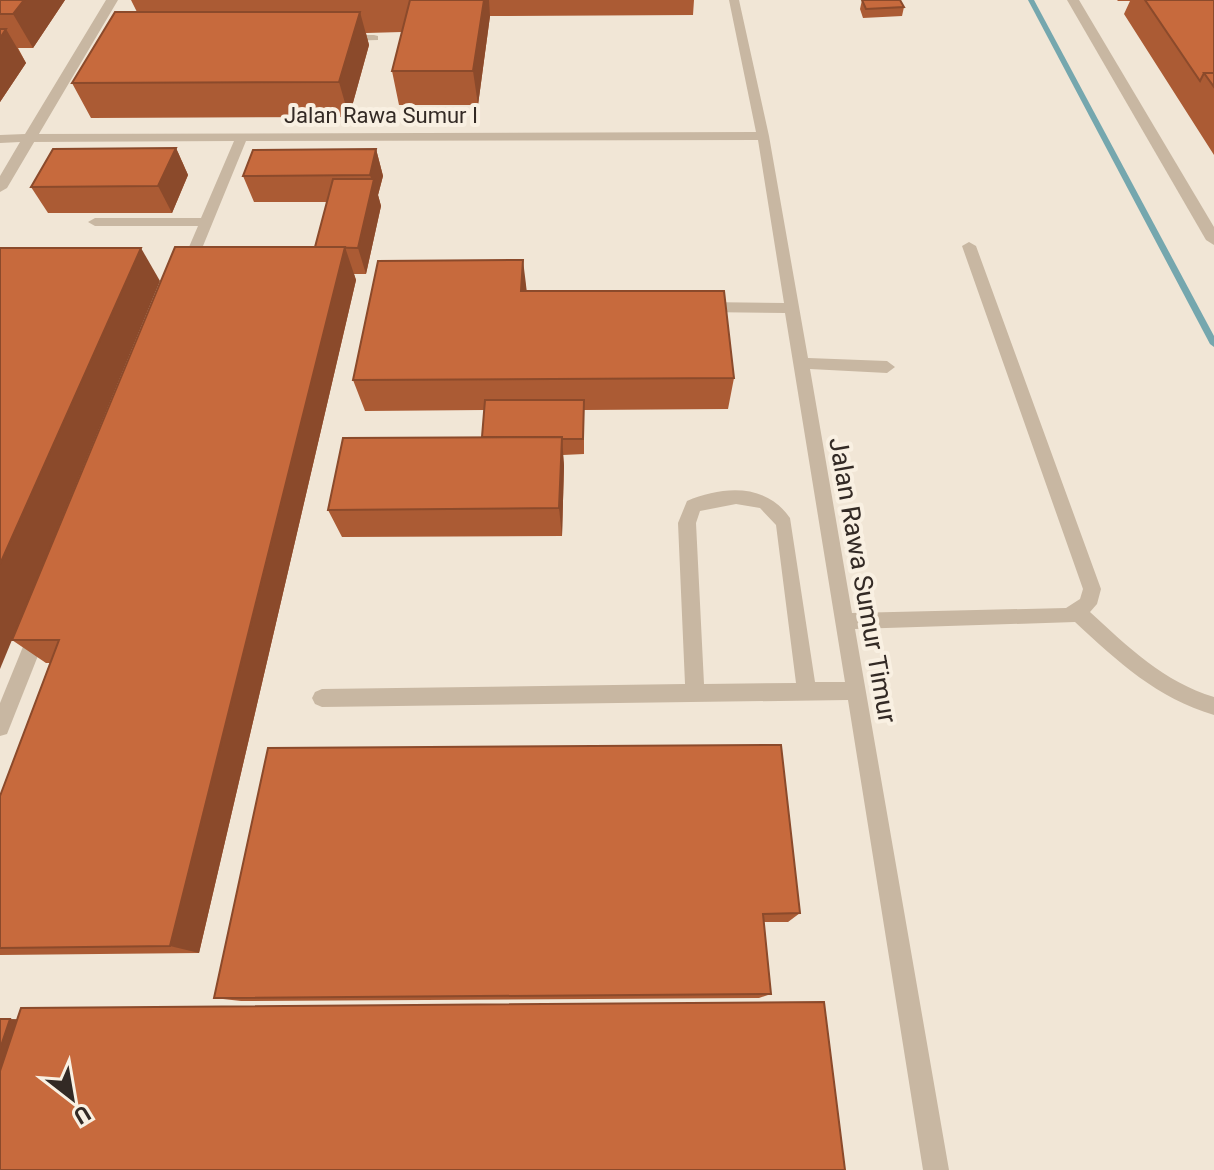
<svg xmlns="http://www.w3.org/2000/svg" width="1214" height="1170" font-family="Roboto,sans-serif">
	<rect width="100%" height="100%" fill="#f1e6d6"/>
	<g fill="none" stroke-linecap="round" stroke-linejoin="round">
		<!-- stream -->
		<path fill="#75a7ae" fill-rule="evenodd" d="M 1028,0 L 1034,0 L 1214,336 L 1214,347 L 1210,344 Z"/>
		<!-- lane -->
		<g fill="#c8b7a2" fill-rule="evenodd">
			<path d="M 729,0 L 739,0 L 769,136 L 808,358 L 887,361 L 895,367 L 887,373 L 810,369 L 852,613 L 1066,608 L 1080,599 L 1083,589 L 962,246 L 969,242 L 976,246 L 1101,589 L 1097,604 L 1090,612 C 1128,647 1164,682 1214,697 L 1214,715 C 1157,698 1118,662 1075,622 L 855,629 L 949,1170 L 923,1170 L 848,700 L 322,707 L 315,704 L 312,698 L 315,692 L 322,689 L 685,684 L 678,523 L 687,501 C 723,486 766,483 790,518 L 815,682 L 845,682 L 785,313 L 702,312 L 695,307 L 702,302 L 784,303 L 758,140 L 246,141 L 194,268 L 187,273 L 180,268 L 198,226 L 95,226 L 88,222 L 95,218 L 201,218 L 234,141 L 29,142 L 23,138 L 29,134 L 756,132 ZM 736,504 L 760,508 L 776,525 L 796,683 L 704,684 L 696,523 L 700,511 Z"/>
			<path d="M 374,35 L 378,36 L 378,40 L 343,41 L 338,38 L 343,35 Z"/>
			<path d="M 38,625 L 45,627 L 47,633 L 7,734 L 0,736 L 0,703 L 31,627 Z"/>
		</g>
		<!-- street -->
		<g fill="#c8b7a2" fill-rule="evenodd">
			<path d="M 106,0 L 118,0 L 7,188 L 0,192 L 0,176 L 20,142 L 0,143 L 0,135 L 25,134 Z"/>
			<path d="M 1067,0 L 1079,0 L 1214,227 L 1214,245 L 1206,240 Z"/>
		</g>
	</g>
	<!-- wall -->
	<g fill="#ab5b34">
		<path d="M 0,0 L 65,0 L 33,48 L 18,48 L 26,63 L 0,102 Z"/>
		<path d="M 131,0 L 713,0 L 694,0 L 693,15 L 490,16 L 478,105 L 399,105 L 392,71 L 402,32 L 366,33 L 369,45 L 349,117 L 91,118 L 72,83 L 137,12 Z"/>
		<path d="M 862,0 L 904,7 L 902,16 L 863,18 L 860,9 Z"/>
		<path d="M 1117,0 L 1214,0 L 1214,155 L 1124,14 L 1130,1 L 1118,1 Z"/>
		<path d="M 176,148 L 188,175 L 172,213 L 48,213 L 31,187 Z"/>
		<path d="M 376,149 L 383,176 L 378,195 L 381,206 L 366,274 L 354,274 L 356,280 L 199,953 L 0,955 L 0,796 L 50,663 L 46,663 L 12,640 L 315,247 L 327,202 L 254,202 L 243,176 Z"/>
		<path d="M 527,291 L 734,378 L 728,409 L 584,410 L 584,454 L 563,455 L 564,466 L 562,536 L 342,537 L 328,510 L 482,437 L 484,410 L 365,411 L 353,380 Z"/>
		<path d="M 268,748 L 800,913 L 788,922 L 763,922 L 771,994 L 759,998 L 241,1001 L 214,998 Z"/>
	</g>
	<!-- shaded-wall -->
	<g fill="#8b4a2b">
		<path d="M 24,0 L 65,0 L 33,48 L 13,14 Z"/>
		<path d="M 484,0 L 489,0 L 490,16 L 478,105 L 473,71 Z"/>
		<path d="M 360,12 L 369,45 L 349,117 L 339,82 Z"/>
		<path d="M 6,29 L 26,63 L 0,102 L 0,38 Z"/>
		<path d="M 176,148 L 188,175 L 172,213 L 158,186 Z"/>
		<path d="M 376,149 L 383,176 L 378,195 L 381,206 L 366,274 L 358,248 L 373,185 L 370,175 Z"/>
		<path d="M 345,247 L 356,280 L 199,953 L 170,946 Z"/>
		<path d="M 141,248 L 160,281 L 0,669 L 0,564 Z"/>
		<path d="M 523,260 L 527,293 L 521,291 Z"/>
		<path d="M 562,437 L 564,466 L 562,536 L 559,508 Z"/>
		<path d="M 10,1019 L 52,1020 L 0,1170 L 0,1049 Z"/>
	</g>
	<!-- building -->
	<g fill="#c76a3d" stroke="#8b4a2b" stroke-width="2">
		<path d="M 0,0 L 24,0 L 13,14 L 0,14 Z"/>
		<path d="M 410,0 L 484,0 L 473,71 L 392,71 Z"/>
		<path d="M 862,0 L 900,0 L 904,7 L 866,9 Z"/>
		<path d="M 1145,0 L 1214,0 L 1214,73 L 1204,73 L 1200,81 Z"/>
		<path d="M 115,12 L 360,12 L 339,82 L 72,83 Z"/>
		<path d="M 0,29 L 6,29 L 0,38 Z"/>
		<path d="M 1204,73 L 1214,73 L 1214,87 Z"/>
		<path d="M 176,148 L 158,186 L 31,187 L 53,149 Z"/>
		<path d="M 376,149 L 370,175 L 243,176 L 253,150 Z"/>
		<path d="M 333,179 L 374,179 L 358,248 L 315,247 Z"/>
		<path d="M 175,247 L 345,247 L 170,946 L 0,948 L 0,796 L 59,640 L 12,640 Z"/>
		<path d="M 0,248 L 141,248 L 0,564 Z"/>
		<path d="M 523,260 L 521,291 L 724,291 L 734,378 L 353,380 L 378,261 Z"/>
		<path d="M 485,400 L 584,400 L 583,439 L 562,439 L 562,437 L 482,437 Z"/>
		<path d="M 562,437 L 559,508 L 328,510 L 343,438 Z"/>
		<path d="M 781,745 L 800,913 L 763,914 L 771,994 L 214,998 L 268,748 Z"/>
		<path d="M 824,1002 L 845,1170 L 0,1170 L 0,1071 L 21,1008 Z"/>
		<path d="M 0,1019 L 10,1019 L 0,1049 Z"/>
	</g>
	<g text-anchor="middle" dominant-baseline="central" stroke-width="8" stroke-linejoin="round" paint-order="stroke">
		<!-- far-street labels -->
		<g font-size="22" fill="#332a25" stroke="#f9f0e2">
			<text x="381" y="115">Jalan Rawa Sumur I</text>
		</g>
		<!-- street labels -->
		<g font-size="26" fill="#332a25" stroke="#f9f0e2">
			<text transform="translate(863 580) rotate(80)">Jalan Rawa Sumur Timur</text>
		</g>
	</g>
	<!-- north arrow -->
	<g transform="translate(72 1098) rotate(149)" stroke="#f9f0e2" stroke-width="6" paint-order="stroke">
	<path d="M0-6L14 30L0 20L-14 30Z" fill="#332a25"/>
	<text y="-12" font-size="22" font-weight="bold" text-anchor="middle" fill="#332a25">U</text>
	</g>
</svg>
